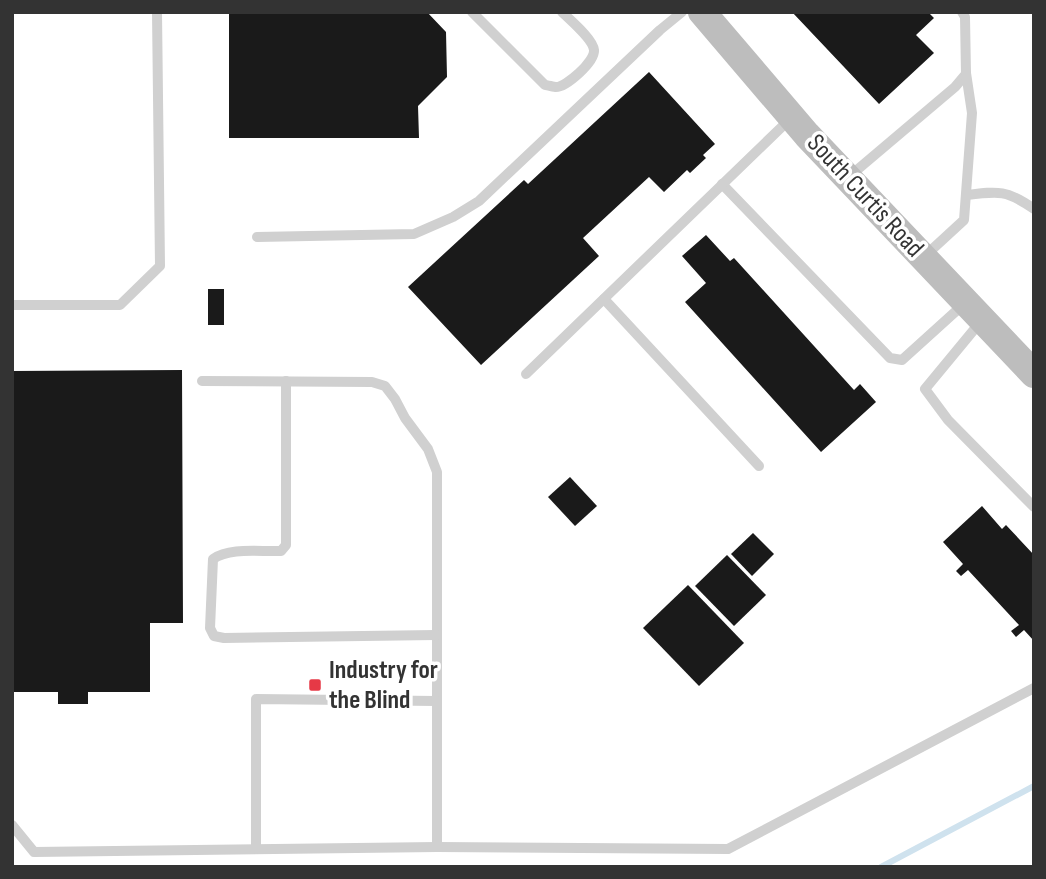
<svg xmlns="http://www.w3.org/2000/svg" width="1046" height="879" font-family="'Sofia Sans Condensed',sans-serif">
	<rect width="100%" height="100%" fill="#fff"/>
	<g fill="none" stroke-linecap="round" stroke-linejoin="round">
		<!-- stream -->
		<path stroke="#cfe2ee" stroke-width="6" d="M 881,867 L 1034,786"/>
	</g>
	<!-- building -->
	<g fill="#1a1a1a">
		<path d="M 229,12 L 427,12 L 446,32 L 447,77 L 418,106 L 419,138 L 229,138 Z"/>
		<path d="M 792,12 L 928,12 L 934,18 L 916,35 L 934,53 L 879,104 Z"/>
		<path d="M 649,72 L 715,144 L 703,155 L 706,158 L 690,173 L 687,170 L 664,192 L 649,177 L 583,238 L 599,256 L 481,365 L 408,287 L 524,180 L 528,184 Z"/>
		<path d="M 706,235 L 730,261 L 734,258 L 854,390 L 860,384 L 876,402 L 821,452 L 685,302 L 706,283 L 682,256 Z"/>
		<rect x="208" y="289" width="16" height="36"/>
		<path d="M 182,370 L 183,623 L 150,623 L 150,692 L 88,692 L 88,704 L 58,704 L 58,692 L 12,692 L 12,371 Z"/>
		<path d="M 570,477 L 597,506 L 575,526 L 548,497 Z"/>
		<path d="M 982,506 L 1002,529 L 1006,525 L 1034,555 L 1034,641 L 1024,630 L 1016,637 L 1011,631 L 1019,625 L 968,570 L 961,576 L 956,571 L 963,564 L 943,542 Z"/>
		<path d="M 753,533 L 774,554 L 752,576 L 731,554 Z"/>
		<path d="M 727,555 L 766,595 L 734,626 L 695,586 Z"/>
		<path d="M 688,585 L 744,643 L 699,686 L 643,628 Z"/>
	</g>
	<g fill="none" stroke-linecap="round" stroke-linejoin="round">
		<!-- lane -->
		<g stroke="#d0d0d0" stroke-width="10">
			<path d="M 472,12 L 545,85 C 547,85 554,87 556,87 C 566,87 595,62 594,50 C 593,39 570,20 562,12"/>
			<path d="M 851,175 L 955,87 L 966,74 L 965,17 L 962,12"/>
			<path d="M 722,184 L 890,358 L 902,360 L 965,303"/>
			<path d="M 967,195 C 999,191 1007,190 1034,209"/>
			<path d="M 257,237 L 414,234 L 453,217 L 479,201 L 660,30 L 682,12"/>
			<path d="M 926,255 L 964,220 L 972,113 L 966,73"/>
			<path d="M 604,299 L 759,466"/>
			<path d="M 12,305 L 120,305 L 160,266 L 157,12"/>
			<path d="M 982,320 L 925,389 L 948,420 L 1034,507"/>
			<path d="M 526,374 L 789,120"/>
			<path d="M 202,381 L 372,382 L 385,386 L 395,399 L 405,418 L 428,449 L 437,472 L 437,847"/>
			<path d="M 286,381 L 286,545 L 281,551 C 260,552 230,547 213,559 L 210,628 L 214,636 L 224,638 L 436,635"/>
			<path d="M 12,825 L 34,852 L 437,847 L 728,849 L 1034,688"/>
			<path d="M 256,849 L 256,699 L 436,701"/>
		</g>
		<!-- secondary -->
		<path stroke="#bdbdbd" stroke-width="28" d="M 702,12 L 807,135 L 1034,374"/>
	</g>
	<!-- markers -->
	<rect fill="#e63946" stroke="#fff" stroke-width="2.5" x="308" y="678" width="14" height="14" rx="3.5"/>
	<g text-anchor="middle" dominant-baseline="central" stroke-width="7" stroke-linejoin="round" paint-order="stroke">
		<!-- street labels -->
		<g font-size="26" fill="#333" stroke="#fff">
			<text transform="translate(865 196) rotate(47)">South Curtis Road</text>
		</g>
		<!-- poi labels -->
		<g font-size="26" font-weight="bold" fill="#333" stroke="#fff" text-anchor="start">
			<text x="329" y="670">Industry for<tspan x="329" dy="30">the Blind</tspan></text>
		</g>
	</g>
	<!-- border -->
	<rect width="1046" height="879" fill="none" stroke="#333333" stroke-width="28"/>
</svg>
